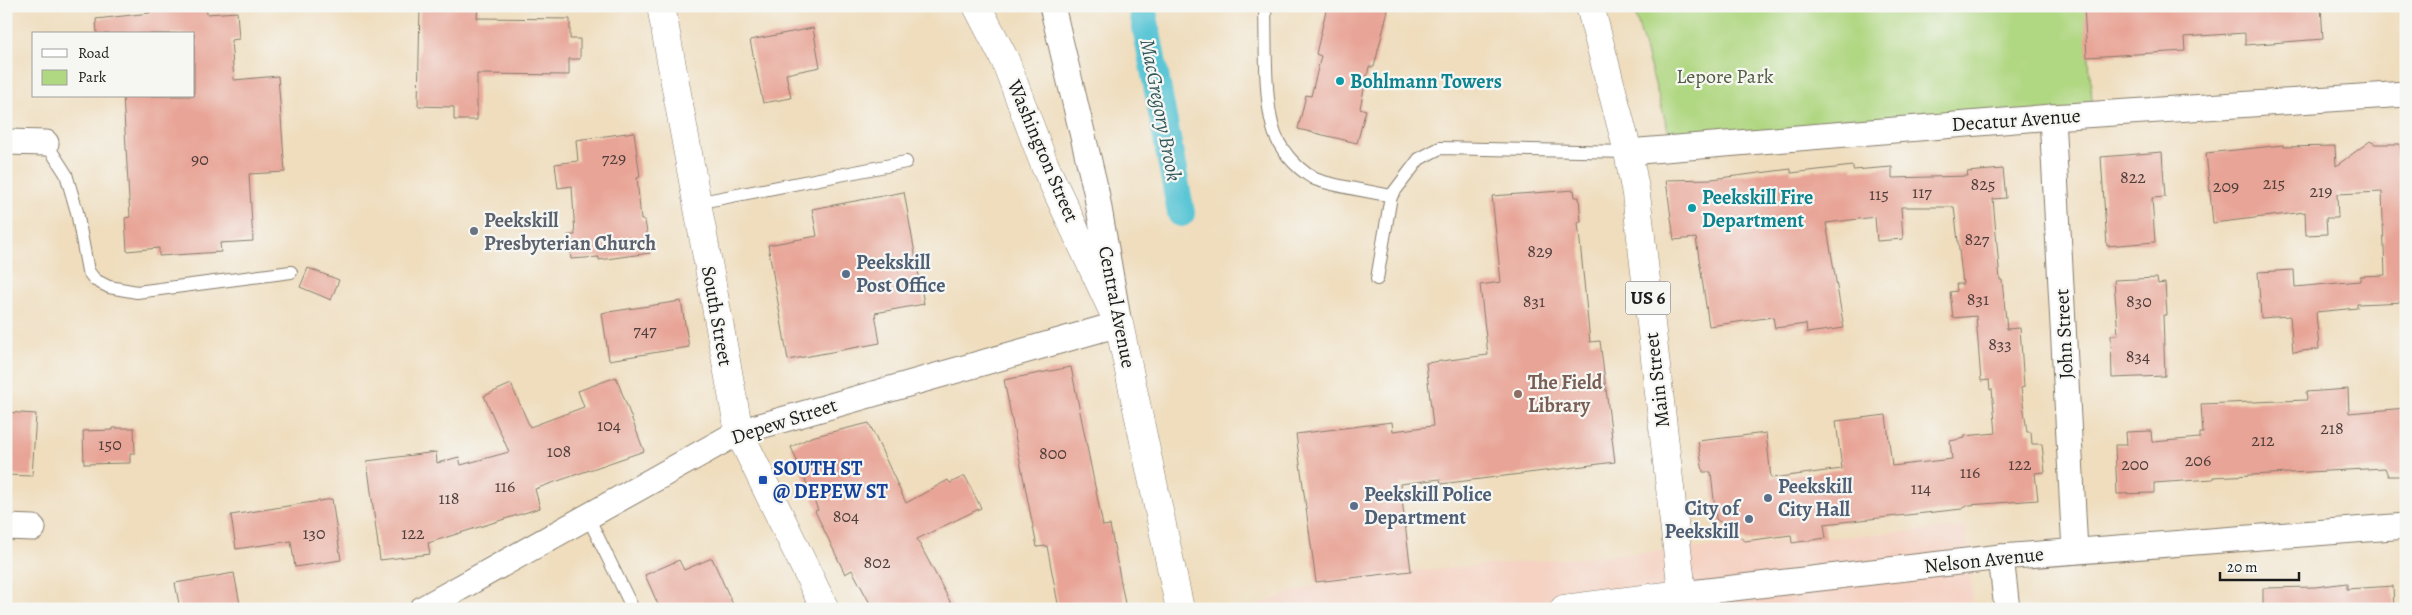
<svg xmlns="http://www.w3.org/2000/svg" width="2412" height="615" font-family="Alegreya,serif">
	<rect width="100%" height="100%" fill="#f6f6f2"/>
	<filter id="ink" filterUnits="userSpaceOnUse"><feTurbulence type="fractalNoise" baseFrequency=".02" numOctaves="2"/><feDisplacementMap in="SourceGraphic" scale="10" xChannelSelector="R" yChannelSelector="G"/><feConvolveMatrix kernelMatrix="1 2 1 2 8 2 1 2 1" color-interpolation-filters="sRGB"/></filter>
	<filter id="wash" filterUnits="userSpaceOnUse"><feTurbulence type="fractalNoise" baseFrequency=".0096" numOctaves="4" result="noise"/><feDisplacementMap in="SourceGraphic" scale="20" xChannelSelector="R" yChannelSelector="G"/><feGaussianBlur stdDeviation="1.12" result="paint"/><feColorMatrix in="noise" values="0 0 0 0 0 0 0 0 0 0 0 0 0 0 0 0 0 1.4 0 .05"/><feComposite in="paint" operator="in"/></filter>
	<g filter="url(#wash)">
		<rect width="100%" height="100%" fill="#efddbd"/>
		<!-- built -->
		<path fill="#f5d2c2" d="M 1965,527 L 1974,609 L 1245,609 L 1337,577 Z"/>
		<!-- green -->
		<path fill="#b0d782" stroke="#667a4f" d="M 1633,6 L 2085,6 L 2093,114 L 1673,148 Z"/>
		<g fill="none" stroke-linecap="round" stroke-linejoin="round">
			<!-- canal -->
			<path stroke="#5bc6d6" stroke-width="28" d="M 1142,6 L 1181,213"/>
		</g>
		<g id="blocks">
			<!-- building -->
			<g fill="#e8a597">
				<path d="M 170,6 L 206,6 L 207,14 L 237,12 L 239,39 L 231,40 L 234,80 L 278,76 L 285,172 L 249,174 L 253,241 L 220,243 L 221,252 L 159,256 L 159,248 L 127,251 L 125,218 L 130,217 L 123,96 L 194,96 L 194,34 L 97,34 L 96,19 L 150,13 L 150,8 Z"/>
				<path d="M 420,6 L 478,6 L 477,18 L 570,19 L 570,39 L 580,39 L 580,59 L 569,59 L 569,75 L 477,74 L 477,120 L 454,120 L 454,107 L 418,106 Z"/>
				<path d="M 1327,6 L 1389,6 L 1374,67 L 1369,67 L 1360,108 L 1366,110 L 1357,143 L 1298,129 L 1306,95 L 1311,96 L 1321,56 L 1316,54 Z"/>
				<path d="M 2084,6 L 2321,6 L 2323,39 L 2245,45 L 2245,33 L 2184,37 L 2185,51 L 2087,57 Z"/>
				<path d="M 813,28 L 820,67 L 786,74 L 791,98 L 763,103 L 750,40 Z"/>
				<path d="M 634,132 L 640,177 L 637,178 L 641,220 L 645,220 L 650,253 L 599,260 L 599,257 L 571,259 L 568,235 L 575,235 L 572,186 L 558,188 L 555,164 L 578,161 L 576,140 Z"/>
				<path d="M 2370,141 L 2375,144 L 2400,144 L 2402,170 L 2406,170 L 2406,302 L 2357,304 L 2357,308 L 2316,312 L 2319,349 L 2293,352 L 2290,316 L 2261,318 L 2258,272 L 2294,270 L 2295,287 L 2360,281 L 2360,276 L 2385,275 L 2382,192 L 2337,194 L 2338,218 L 2326,218 L 2327,234 L 2306,235 L 2305,212 L 2213,223 L 2206,153 L 2284,145 L 2284,147 L 2335,146 L 2336,166 Z"/>
				<path d="M 2162,152 L 2165,197 L 2152,198 L 2155,242 L 2107,246 L 2101,157 Z"/>
				<path d="M 1853,166 L 1853,170 L 1892,167 L 1892,178 L 1968,176 L 1967,172 L 2003,169 L 2006,198 L 1993,199 L 2000,280 L 2002,280 L 2007,329 L 2020,328 L 2024,387 L 2021,388 L 2027,432 L 2031,432 L 2032,444 L 2042,444 L 2045,472 L 2035,473 L 2038,500 L 1969,505 L 1962,509 L 1824,524 L 1826,538 L 1792,543 L 1791,535 L 1745,541 L 1716,519 L 1711,472 L 1703,472 L 1698,441 L 1766,433 L 1771,478 L 1842,469 L 1836,421 L 1886,415 L 1892,466 L 1952,459 L 1950,441 L 1965,438 L 1964,436 L 1996,433 L 1992,389 L 1990,390 L 1989,380 L 1981,381 L 1976,316 L 1953,318 L 1950,292 L 1957,291 L 1956,284 L 1963,284 L 1954,207 L 1901,207 L 1903,239 L 1877,241 L 1875,217 L 1826,223 L 1844,328 L 1807,333 L 1806,324 L 1775,328 L 1773,317 L 1709,326 L 1696,238 L 1674,240 L 1666,180 L 1712,179 L 1791,169 L 1791,173 Z"/>
				<path d="M 1574,190 L 1575,197 L 1579,197 L 1581,222 L 1578,222 L 1590,342 L 1600,341 L 1615,462 L 1441,484 L 1440,479 L 1400,484 L 1411,571 L 1316,582 L 1296,434 L 1392,422 L 1393,431 L 1433,426 L 1426,363 L 1488,355 L 1480,285 L 1501,282 L 1492,196 Z"/>
				<path d="M 904,192 L 924,304 L 875,313 L 880,343 L 788,360 L 768,245 L 817,236 L 812,209 Z"/>
				<path d="M 308,268 L 339,280 L 331,300 L 300,287 Z"/>
				<path d="M 2157,278 L 2158,284 L 2165,283 L 2167,315 L 2163,315 L 2165,376 L 2112,378 L 2111,335 L 2118,335 L 2114,280 Z"/>
				<path d="M 681,301 L 689,347 L 609,360 L 602,313 Z"/>
				<path d="M 1071,367 L 1103,526 L 1110,525 L 1126,609 L 1059,609 L 1047,546 L 1037,547 L 1004,380 Z"/>
				<path d="M 616,377 L 644,451 L 535,489 L 540,508 L 428,543 L 430,554 L 380,560 L 367,461 L 436,452 L 437,463 L 459,457 L 461,465 L 509,452 L 484,396 L 511,384 L 530,427 L 584,407 L 578,391 Z"/>
				<path d="M 2348,389 L 2349,413 L 2406,408 L 2406,476 L 2388,476 L 2385,468 L 2213,477 L 2213,479 L 2154,483 L 2154,493 L 2117,494 L 2115,445 L 2127,445 L 2126,432 L 2151,431 L 2152,442 L 2200,438 L 2200,433 L 2203,433 L 2201,404 L 2307,400 L 2306,392 Z"/>
				<path d="M 6,412 L 36,414 L 32,476 L 6,475 Z"/>
				<path d="M 869,423 L 906,503 L 948,480 L 950,483 L 965,476 L 981,508 L 917,539 L 954,609 L 873,609 L 852,570 L 845,574 L 815,511 L 818,510 L 791,447 L 811,437 Z"/>
				<path d="M 113,428 L 134,428 L 135,453 L 130,453 L 130,463 L 84,464 L 83,431 L 113,430 Z"/>
				<path d="M 332,499 L 341,560 L 295,567 L 291,541 L 236,549 L 231,515 Z"/>
				<path d="M 712,558 L 735,609 L 660,609 L 645,575 L 679,560 L 684,570 Z"/>
				<path d="M 234,573 L 241,609 L 180,609 L 175,583 Z"/>
				<path d="M 2347,583 L 2347,589 L 2393,586 L 2394,609 L 2263,609 L 2263,588 L 2315,587 Z"/>
			</g>
		</g>
	</g>
	<g filter="url(#ink)">
		<use href="#blocks" fill-opacity="0" stroke="#867c6c" stroke-width="1"/>
		<g fill="none" stroke-linecap="round" stroke-linejoin="round">
			<!-- lane casing -->
			<g stroke="#867c6c" stroke-width="14">
				<g id="lane">
					<path d="M 1265,6 C 1266,41 1264,96 1273,128 C 1278,148 1296,168 1313,178 C 1326,185 1374,192 1391,196 L 1377,279"/>
					<path d="M 46,143 L 66,174 L 77,212 L 88,271 L 95,280 L 109,287 L 137,292 L 291,272"/>
					<path d="M 1391,196 L 1419,159 L 1440,148 L 1628,152"/>
					<path d="M 696,203 L 906,162"/>
					<path d="M 588,517 L 633,609"/>
				</g>
			</g>
			<!-- street casing -->
			<g stroke="#867c6c" stroke-width="27">
				<g id="street">
					<path d="M 2052,117 L 2075,551"/>
					<path d="M 6,142 L 46,143"/>
					<path d="M 1628,152 L 2052,117 L 2406,94"/>
					<path d="M 6,527 L 33,528"/>
					<path d="M 2001,557 L 2007,609"/>
					<path d="M 1682,594 L 2001,557 L 2406,526"/>
					<path d="M 422,609 L 739,432 L 1119,324 L 1096,191 L 1052,6"/>
				</g>
			</g>
			<!-- secondary casing -->
			<g stroke="#867c6c" stroke-width="29">
				<g id="secondary">
					<path d="M 661,6 L 739,432 L 825,609"/>
					<path d="M 977,6 L 1005,60 L 1045,166 L 1119,324 L 1180,609"/>
					<path d="M 1564,609 L 1682,594"/>
				</g>
			</g>
			<!-- primary casing -->
			<g stroke="#867c6c" stroke-width="29">
				<path id="primary" d="M 1590,6 L 1628,152 L 1636,194 L 1684,609"/>
			</g>
			<!-- lane -->
			<use href="#lane" stroke="#fff" stroke-width="12"/>
			<!-- street -->
			<use href="#street" stroke="#fff" stroke-width="25"/>
			<!-- secondary -->
			<use href="#secondary" stroke="#fff" stroke-width="28"/>
			<!-- primary -->
			<use href="#primary" stroke="#fff" stroke-width="28"/>
		</g>
	</g>
	<!-- markers -->
	<g fill="#0f9aa8" stroke="#f6f6f2" stroke-width="2">
		<circle cx="1340" cy="81" r="5"/>
		<circle cx="1692" cy="208" r="5"/>
	</g>
	<circle fill="#6b7280" stroke="#f6f6f2" stroke-width="2" cx="474" cy="231" r="5"/>
	<g fill="#5c6f8a" stroke="#f6f6f2" stroke-width="2">
		<circle cx="846" cy="274" r="5"/>
		<circle cx="1768" cy="498" r="5"/>
		<circle cx="1354" cy="506" r="5"/>
		<circle cx="1749" cy="519" r="5"/>
	</g>
	<circle fill="#8d6e63" stroke="#f6f6f2" stroke-width="2" cx="1518" cy="394" r="5"/>
	<rect fill="#1a4fb4" stroke="#f6f6f2" stroke-width="2" x="758" y="475" width="10" height="10" rx="2.5"/>
	<g text-anchor="middle" dominant-baseline="central" stroke-width="4.5" stroke-linejoin="round" paint-order="stroke">
		<!-- number labels -->
		<g font-size="18" fill="#4f3e3b">
			<text x="614" y="158">729</text>
			<text x="200" y="159">90</text>
			<text x="2133" y="177">822</text>
			<text x="2274" y="183">215</text>
			<text x="1983" y="184">825</text>
			<text x="2226" y="186">209</text>
			<text x="2321" y="191">219</text>
			<text x="1922" y="192">117</text>
			<text x="1879" y="194">115</text>
			<text x="1977" y="239">827</text>
			<text x="1540" y="251">829</text>
			<text x="1978" y="299">831</text>
			<text x="1534" y="301">831</text>
			<text x="2139" y="301">830</text>
			<text x="645" y="330">747</text>
			<text x="2000" y="344">833</text>
			<text x="2138" y="356">834</text>
			<text x="609" y="425">104</text>
			<text x="2332" y="428">218</text>
			<text x="2263" y="440">212</text>
			<text x="110" y="444">150</text>
			<text x="559" y="451">108</text>
			<text x="1053" y="453">800</text>
			<text x="2198" y="460">206</text>
			<text x="2020" y="464">122</text>
			<text x="2135" y="464">200</text>
			<text x="1970" y="472">116</text>
			<text x="505" y="486">116</text>
			<text x="1921" y="488">114</text>
			<text x="449" y="498">118</text>
			<text x="846" y="516">804</text>
			<text x="314" y="533">130</text>
			<text x="413" y="533">122</text>
			<text x="877" y="562">802</text>
		</g>
		<!-- shield labels -->
		<rect fill="#f6f6f2" stroke="#5d5d5c" stroke-width="1" x="1625.5" y="281.5" width="45" height="33" rx="4"/>
		<g font-size="19" font-weight="bold" fill="#1c1c1c">
			<text x="1648" y="298">US 6</text>
		</g>
		<!-- park labels -->
		<g font-size="20" fill="#505d40" stroke="#f6f6f2">
			<text x="1725" y="76">Lepore Park</text>
		</g>
		<!-- culture labels -->
		<g font-size="20" font-weight="bold" fill="#0d838f" stroke="#f6f6f2" text-anchor="start">
			<text x="1350" y="81">Bohlmann Towers</text>
			<text x="1702" y="197">Peekskill Fire<tspan x="1702" dy="23">Department</tspan></text>
		</g>
		<!-- street labels -->
		<g font-size="20" fill="#1c1c1c" stroke="#f6f6f2">
			<text transform="translate(2016 120) rotate(-4)">Decatur Avenue</text>
			<text transform="translate(1043 151) rotate(67)">Washington Street</text>
			<text transform="translate(1117 307) rotate(79)">Central Avenue</text>
			<text transform="translate(717 316) rotate(80)">South Street</text>
			<text transform="translate(2064 334) rotate(-93)">John Street</text>
			<text transform="translate(1657 380) rotate(-97)">Main Street</text>
			<text transform="translate(784 421) rotate(-18)">Depew Street</text>
			<text transform="translate(1984 560) rotate(-6)">Nelson Avenue</text>
		</g>
		<!-- worship labels -->
		<g font-size="20" font-weight="bold" fill="#5b616d" stroke="#f6f6f2" text-anchor="start">
			<text x="484" y="220">Peekskill<tspan x="484" dy="23">Presbyterian Church</tspan></text>
		</g>
		<!-- service labels -->
		<g font-size="20" font-weight="bold" fill="#4e5e75" stroke="#f6f6f2" text-anchor="start">
			<text x="856" y="262">Peekskill<tspan x="856" dy="23">Post Office</tspan></text>
			<text x="1778" y="486">Peekskill<tspan x="1778" dy="23">City Hall</tspan></text>
			<text x="1364" y="494">Peekskill Police<tspan x="1364" dy="23">Department</tspan></text>
			<text x="1739" y="508" text-anchor="end">City of<tspan x="1739" dy="23">Peekskill</tspan></text>
		</g>
		<!-- education labels -->
		<g font-size="20" font-weight="bold" fill="#785e54" stroke="#f6f6f2" text-anchor="start">
			<text x="1528" y="382">The Field<tspan x="1528" dy="23">Library</tspan></text>
		</g>
		<!-- transit labels -->
		<g font-size="20" font-weight="bold" fill="#164399" stroke="#f6f6f2" text-anchor="start">
			<text x="773" y="468">SOUTH ST<tspan x="773" dy="23">@ DEPEW ST</tspan></text>
		</g>
		<!-- water labels -->
		<g font-size="21" font-style="italic" fill="#32585d" stroke="#f6f6f2">
			<text transform="translate(1161 110) rotate(79)">MacGregory Brook</text>
		</g>
	</g>
	<!-- margin -->
	<rect width="2412" height="615" fill="none" stroke="#f6f6f2" stroke-width="25"/>
	<!-- legend -->
	<rect x="32" y="32" width="162" height="65" fill="#f6f6f2" stroke="#9f9f9c"/>
	<rect x="42" y="49" width="25" height="8" fill="#ffffff" stroke="#9f9f9c"/>
	<text x="78" y="58" font-size="15" fill="#1c1c1c">Road</text>
	<rect x="42" y="70" width="25" height="15" fill="#b0d782" stroke="#9f9f9c"/>
	<text x="78" y="82" font-size="15" fill="#1c1c1c">Park</text>
	<!-- scale -->
	<path d="M2220 572v8h79v-8" fill="none" stroke="#1c1c1c" stroke-width="2.5"/>
	<text x="2227" y="572" font-size="15" fill="#1c1c1c" stroke="#f6f6f2" stroke-width="4" paint-order="stroke">20 m</text>
</svg>
